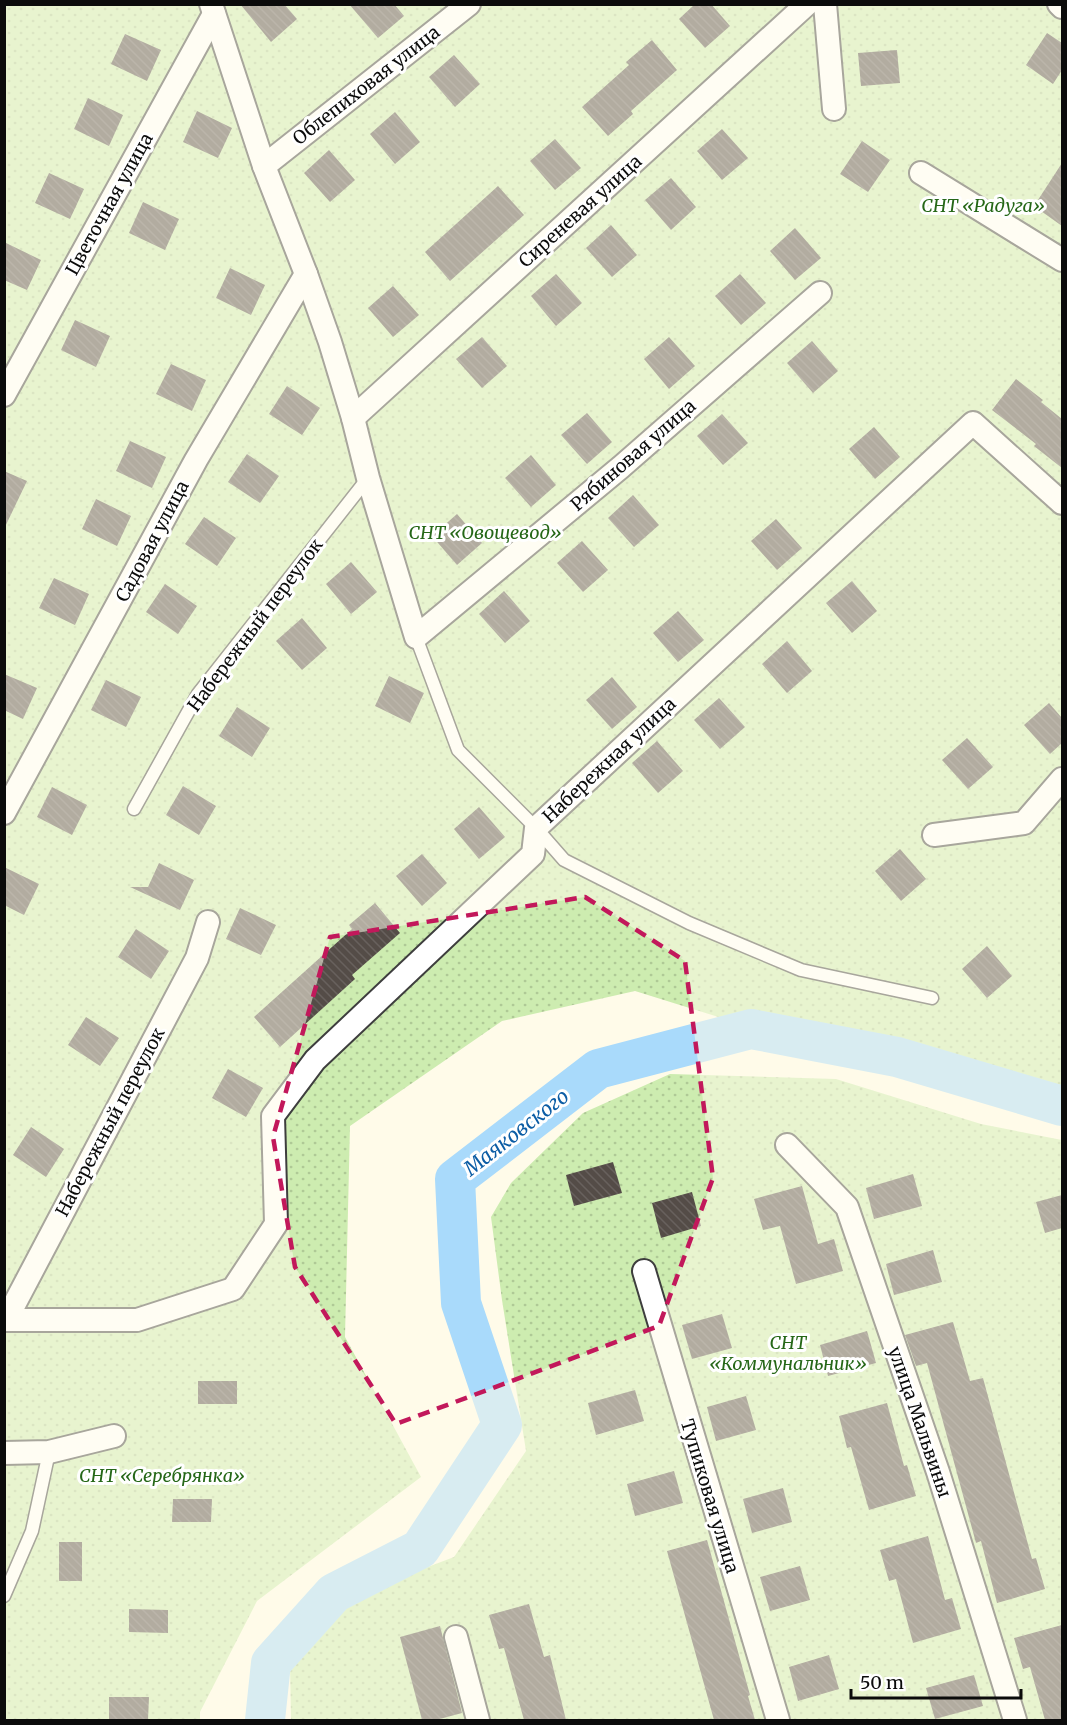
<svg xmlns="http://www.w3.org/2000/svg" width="1067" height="1725" font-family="Merriweather,serif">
	<defs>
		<pattern id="grass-dots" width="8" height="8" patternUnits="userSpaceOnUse" patternTransform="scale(1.5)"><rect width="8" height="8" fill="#cdecb0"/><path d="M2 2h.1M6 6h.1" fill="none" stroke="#afc996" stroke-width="1.8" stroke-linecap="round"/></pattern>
		<pattern id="building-back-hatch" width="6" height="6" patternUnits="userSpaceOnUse" patternTransform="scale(1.5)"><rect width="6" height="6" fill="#544c47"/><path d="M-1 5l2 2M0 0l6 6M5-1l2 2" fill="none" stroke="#68615d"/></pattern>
	</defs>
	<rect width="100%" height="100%" fill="#fffbe9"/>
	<!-- grass -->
	<g fill="url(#grass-dots)">
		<path d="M 5,5 L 1062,5 L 1062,1098 L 945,1055 L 848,1048 L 728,1020 L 635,991 L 502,1021 L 350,1126 L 345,1337 L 421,1477 L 257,1601 L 200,1712 L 200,1720 L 5,1720 Z"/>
		<path d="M 670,1074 L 836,1079 L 981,1124 L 1062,1140 L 1062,1720 L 291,1720 L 290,1664 L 362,1592 L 454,1557 L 526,1451 L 502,1300 L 491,1217 L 511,1183 L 583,1113 Z"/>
	</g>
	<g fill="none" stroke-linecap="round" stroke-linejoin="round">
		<!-- river -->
		<path stroke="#a9dafb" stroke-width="40" d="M 265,1720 L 271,1663 L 334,1593 L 420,1549 L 502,1425 L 461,1303 L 455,1179 L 598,1069 L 751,1029 L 897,1057 L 1062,1106"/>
	</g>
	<!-- building -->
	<g fill="url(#building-back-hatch)">
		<path d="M 240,4 L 284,4 L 297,19 L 271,42 Z"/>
		<path d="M 349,4 L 394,4 L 404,16 L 378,38 Z"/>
		<path d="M 695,4 L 711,4 L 730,26 L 705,48 L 679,19 Z"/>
		<path d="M 1047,33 L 1062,43 L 1062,70 L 1053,84 L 1026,65 Z"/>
		<path d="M 125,34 L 161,50 L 147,81 L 111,64 Z"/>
		<path d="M 652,40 L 677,70 L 631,111 L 633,114 L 608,136 L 582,107 L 629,65 L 626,62 Z"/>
		<path d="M 897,50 L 900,83 L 861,86 L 858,53 Z"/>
		<path d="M 454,55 L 480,84 L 455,107 L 429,77 Z"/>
		<path d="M 88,98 L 123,115 L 109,146 L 74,129 Z"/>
		<path d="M 197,111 L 232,128 L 218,158 L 183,142 Z"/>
		<path d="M 395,112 L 420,142 L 395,164 L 370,134 Z"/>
		<path d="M 722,129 L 748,158 L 722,180 L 697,151 Z"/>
		<path d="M 555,139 L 581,168 L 555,190 L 530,161 Z"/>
		<path d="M 862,141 L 890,160 L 868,192 L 840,174 Z"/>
		<path d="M 329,150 L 355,180 L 330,202 L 304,173 Z"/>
		<path d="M 1062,163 L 1062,226 L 1034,206 Z"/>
		<path d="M 49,173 L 84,189 L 70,219 L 35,203 Z"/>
		<path d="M 671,178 L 696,207 L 671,230 L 645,200 Z"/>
		<path d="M 498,186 L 524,215 L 450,281 L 425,252 Z"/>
		<path d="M 143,202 L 179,219 L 165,250 L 129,233 Z"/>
		<path d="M 611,225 L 637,255 L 612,277 L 586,248 Z"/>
		<path d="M 795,228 L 821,258 L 795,280 L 770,251 Z"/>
		<path d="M 4,242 L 41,260 L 27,290 L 4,280 Z"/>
		<path d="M 230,268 L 265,285 L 251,315 L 216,298 Z"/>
		<path d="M 556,274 L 582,303 L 556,326 L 531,296 Z"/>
		<path d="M 740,274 L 766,303 L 741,325 L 715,296 Z"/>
		<path d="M 393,286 L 419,315 L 393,337 L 368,308 Z"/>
		<path d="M 75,320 L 110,336 L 96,367 L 61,350 Z"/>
		<path d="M 482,337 L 507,366 L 482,388 L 456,359 Z"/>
		<path d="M 669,337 L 695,366 L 669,389 L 644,359 Z"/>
		<path d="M 812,341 L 838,371 L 813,393 L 787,363 Z"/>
		<path d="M 171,364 L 206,380 L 192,411 L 156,394 Z"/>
		<path d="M 1016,379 L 1043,400 L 1041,402 L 1062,419 L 1062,468 L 1034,446 L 1036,444 L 992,410 Z"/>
		<path d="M 287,386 L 320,408 L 302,435 L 269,414 Z"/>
		<path d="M 587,413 L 612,442 L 587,464 L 561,435 Z"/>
		<path d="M 722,414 L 748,443 L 723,465 L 697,436 Z"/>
		<path d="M 874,427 L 900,457 L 875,479 L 849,449 Z"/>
		<path d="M 130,441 L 166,457 L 152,488 L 116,471 Z"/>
		<path d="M 247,454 L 279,476 L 260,503 L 228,482 Z"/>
		<path d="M 531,455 L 556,485 L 531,507 L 505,478 Z"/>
		<path d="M 4,471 L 27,481 L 4,529 Z"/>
		<path d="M 633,495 L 659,525 L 634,547 L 608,518 Z"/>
		<path d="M 96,499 L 131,516 L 117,546 L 82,529 Z"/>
		<path d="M 457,514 L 482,543 L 457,565 L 432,536 Z"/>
		<path d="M 204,517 L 236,538 L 217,566 L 185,544 Z"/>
		<path d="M 776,519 L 802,548 L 777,570 L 751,541 Z"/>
		<path d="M 582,541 L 608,570 L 583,592 L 557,563 Z"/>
		<path d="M 351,562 L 377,592 L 351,614 L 326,584 Z"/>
		<path d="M 54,578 L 89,594 L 75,625 L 39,608 Z"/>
		<path d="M 852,581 L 877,611 L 852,633 L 826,603 Z"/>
		<path d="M 165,584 L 197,606 L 178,634 L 146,612 Z"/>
		<path d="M 504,591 L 530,621 L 505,643 L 479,614 Z"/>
		<path d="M 678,611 L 704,640 L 678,662 L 653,633 Z"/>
		<path d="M 302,618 L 327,648 L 302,670 L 276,641 Z"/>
		<path d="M 787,641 L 812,671 L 787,693 L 762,664 Z"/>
		<path d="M 4,674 L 37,688 L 23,719 L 4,710 Z"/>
		<path d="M 389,676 L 424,693 L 410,723 L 375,706 Z"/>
		<path d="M 612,677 L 637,707 L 612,729 L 586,700 Z"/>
		<path d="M 106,680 L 141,697 L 126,727 L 91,710 Z"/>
		<path d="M 719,698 L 745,727 L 720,749 L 694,720 Z"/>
		<path d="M 1049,703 L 1062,718 L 1062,743 L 1050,754 L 1024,725 Z"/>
		<path d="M 237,707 L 270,728 L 252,757 L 219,736 Z"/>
		<path d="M 967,738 L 993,767 L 968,789 L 942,760 Z"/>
		<path d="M 657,741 L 683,771 L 658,793 L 632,763 Z"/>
		<path d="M 183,786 L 216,806 L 199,835 L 166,815 Z"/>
		<path d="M 52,787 L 87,805 L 72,835 L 37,817 Z"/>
		<path d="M 479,807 L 505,837 L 479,859 L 454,829 Z"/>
		<path d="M 900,849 L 926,879 L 901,901 L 875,871 Z"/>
		<path d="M 422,854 L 447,883 L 422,906 L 396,876 Z"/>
		<path d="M 159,863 L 194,880 L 180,910 L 130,887 L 148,887 Z"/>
		<path d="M 4,867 L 39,884 L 24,915 L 4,905 Z"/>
		<path d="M 375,903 L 400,933 L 352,975 L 355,979 L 280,1047 L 254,1017 L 352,929 L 349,925 Z"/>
		<path d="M 240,908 L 276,925 L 261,955 L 226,939 Z"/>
		<path d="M 136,929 L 169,951 L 151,979 L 118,957 Z"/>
		<path d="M 987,946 L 1012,976 L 987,998 L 962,969 Z"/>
		<path d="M 86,1017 L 119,1038 L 100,1066 L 68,1045 Z"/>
		<path d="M 228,1069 L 263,1088 L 246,1117 L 212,1098 Z"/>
		<path d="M 31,1127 L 64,1149 L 46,1177 L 13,1155 Z"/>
		<path d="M 613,1162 L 622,1193 L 574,1206 L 566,1175 Z"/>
		<path d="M 913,1174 L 922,1206 L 874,1219 L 866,1188 Z"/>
		<path d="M 802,1186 L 818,1244 L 834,1239 L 843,1271 L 796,1284 L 780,1226 L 763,1230 L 754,1199 Z"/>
		<path d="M 692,1192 L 701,1226 L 661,1238 L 652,1203 Z"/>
		<path d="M 1062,1195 L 1062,1228 L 1045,1233 L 1036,1202 Z"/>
		<path d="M 933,1250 L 942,1282 L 894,1295 L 886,1264 Z"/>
		<path d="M 722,1314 L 732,1348 L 692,1359 L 682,1325 Z"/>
		<path d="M 953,1322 L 970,1381 L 983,1378 L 1032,1559 L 1036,1558 L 1045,1589 L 997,1603 L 981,1541 L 976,1543 L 927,1363 L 916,1366 L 905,1335 Z"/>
		<path d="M 867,1331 L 876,1363 L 828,1376 L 820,1345 Z"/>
		<rect x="198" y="1381" width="39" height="23"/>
		<path d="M 635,1390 L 644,1421 L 596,1435 L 588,1403 Z"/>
		<path d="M 746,1396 L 756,1430 L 716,1441 L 707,1407 Z"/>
		<path d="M 887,1403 L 904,1466 L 907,1465 L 916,1496 L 869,1510 L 851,1447 L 847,1448 L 839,1416 Z"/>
		<path d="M 674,1471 L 683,1503 L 635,1516 L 627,1484 Z"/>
		<path d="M 783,1488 L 792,1522 L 752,1533 L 743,1499 Z"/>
		<path d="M 173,1499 L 212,1499 L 211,1522 L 172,1522 Z"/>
		<path d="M 928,1536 L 945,1600 L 952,1598 L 961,1629 L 913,1643 L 896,1579 L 889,1581 L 880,1550 Z"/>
		<path d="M 707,1540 L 750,1695 L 748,1696 L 755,1720 L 714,1720 L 667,1551 Z"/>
		<rect x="59" y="1542" width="23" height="39"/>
		<path d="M 800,1566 L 810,1600 L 770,1611 L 760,1577 Z"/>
		<path d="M 529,1604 L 544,1657 L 550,1655 L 566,1720 L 524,1720 L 504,1648 L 499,1649 L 489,1615 Z"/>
		<path d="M 129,1609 L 168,1610 L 168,1633 L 129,1632 Z"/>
		<path d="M 1062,1625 L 1062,1720 L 1045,1720 L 1030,1667 L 1023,1669 L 1014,1638 Z"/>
		<path d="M 440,1626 L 462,1713 L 436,1720 L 422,1720 L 400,1637 Z"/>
		<path d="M 829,1655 L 839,1689 L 798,1701 L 789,1667 Z"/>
		<path d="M 974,1675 L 983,1706 L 935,1719 L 926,1688 Z"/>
		<path d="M 109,1697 L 149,1697 L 148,1720 L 109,1720 Z"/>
	</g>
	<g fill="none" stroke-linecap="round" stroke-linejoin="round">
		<!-- lane casing -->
		<g stroke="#3e3e3e" stroke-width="15">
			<g id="lane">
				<path d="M 416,637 L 458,750 L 536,828 L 564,860 L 689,923 L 801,970 L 932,998"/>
				<path d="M 134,809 L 198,694 L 368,478"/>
				<path d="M 4,1596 L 32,1531 L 49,1452"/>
			</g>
		</g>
		<!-- street casing -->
		<g stroke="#3e3e3e" stroke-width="26">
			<g id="street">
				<path d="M 211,4 L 264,166 L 306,274 L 330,342 L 353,418 L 368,478 L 416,637 L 621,467 L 820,293"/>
				<path d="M 825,4 L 834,109"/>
				<path d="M 1059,4 L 1062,7"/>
				<path d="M 264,166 L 469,4"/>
				<path d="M 921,173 L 1062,260"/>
				<path d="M 4,395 L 214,14"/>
				<path d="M 353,418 L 807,4"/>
				<path d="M 4,813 L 196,460 L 306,274"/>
				<path d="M 934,835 L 1024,823 L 1062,779"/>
				<path d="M 787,1145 L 847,1207 L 938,1472 L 1015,1720"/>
				<path d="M 644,1271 L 778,1720"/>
				<path d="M 4,1320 L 137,1320 L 233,1289 L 276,1224 L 273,1116 L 315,1060 L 533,854 L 536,828 L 973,423 L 1062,503"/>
				<path d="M 6,1320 L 197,958 L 208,922"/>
				<path d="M 4,1453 L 49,1452 L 114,1436"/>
				<path d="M 456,1637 L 478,1720"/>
			</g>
		</g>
		<!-- lane -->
		<use href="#lane" stroke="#fff" stroke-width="12"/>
		<!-- street -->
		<use href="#street" stroke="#fff" stroke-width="22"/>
	</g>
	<!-- marked area -->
	<path d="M0 0H1067V1725H0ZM 585,897 L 685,961 L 713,1178 L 659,1326 L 396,1424 L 295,1267 L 273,1137 L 330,937 Z" fill="#fffbe9" fill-opacity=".55" fill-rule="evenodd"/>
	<path fill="none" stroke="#c2185b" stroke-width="4.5" stroke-dasharray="12 8" stroke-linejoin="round" d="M 585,897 L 685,961 L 713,1178 L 659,1326 L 396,1424 L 295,1267 L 273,1137 L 330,937 Z"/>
	<g text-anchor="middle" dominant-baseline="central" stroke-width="6" stroke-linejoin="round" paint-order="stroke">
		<!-- street labels -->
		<g font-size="18" fill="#0b0b0b" stroke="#fff">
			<text transform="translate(366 85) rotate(-38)">Облепиховая улица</text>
			<text transform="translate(109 204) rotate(-61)">Цветочная улица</text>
			<text transform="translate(580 211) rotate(-42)">Сиреневая улица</text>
			<text transform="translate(633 455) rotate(-41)">Рябиновая улица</text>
			<text transform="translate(152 541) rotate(-62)">Садовая улица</text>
			<text transform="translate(255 625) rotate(-53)">Набережный переулок</text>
			<text transform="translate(609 760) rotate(-43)">Набережная улица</text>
			<text transform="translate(110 1122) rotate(-62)">Набережный переулок</text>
			<text transform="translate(920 1422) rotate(71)">улица Мальвины</text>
			<text transform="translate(710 1496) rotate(73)">Тупиковая улица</text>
		</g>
		<!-- park labels -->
		<g font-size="18" font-style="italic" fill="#256717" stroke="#fff">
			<text x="983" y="205">СНТ «Радуга»</text>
			<text x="485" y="532">СНТ «Овощевод»</text>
			<text x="788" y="1342">СНТ<tspan x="788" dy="21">«Коммунальник»</tspan></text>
			<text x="162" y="1475">СНТ «Серебрянка»</text>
		</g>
		<!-- water labels -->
		<g font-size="20" font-style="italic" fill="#0c5da5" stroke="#fff">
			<text transform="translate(516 1132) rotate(-38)">Маяковского</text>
		</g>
	</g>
	<!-- border -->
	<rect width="1067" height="1725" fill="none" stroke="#0b0b0b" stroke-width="12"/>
	<!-- scale -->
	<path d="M851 1689v9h170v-9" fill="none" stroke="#0b0b0b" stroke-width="3"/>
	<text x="860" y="1689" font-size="18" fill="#0b0b0b" stroke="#ffffff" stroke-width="4.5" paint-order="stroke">50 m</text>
</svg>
